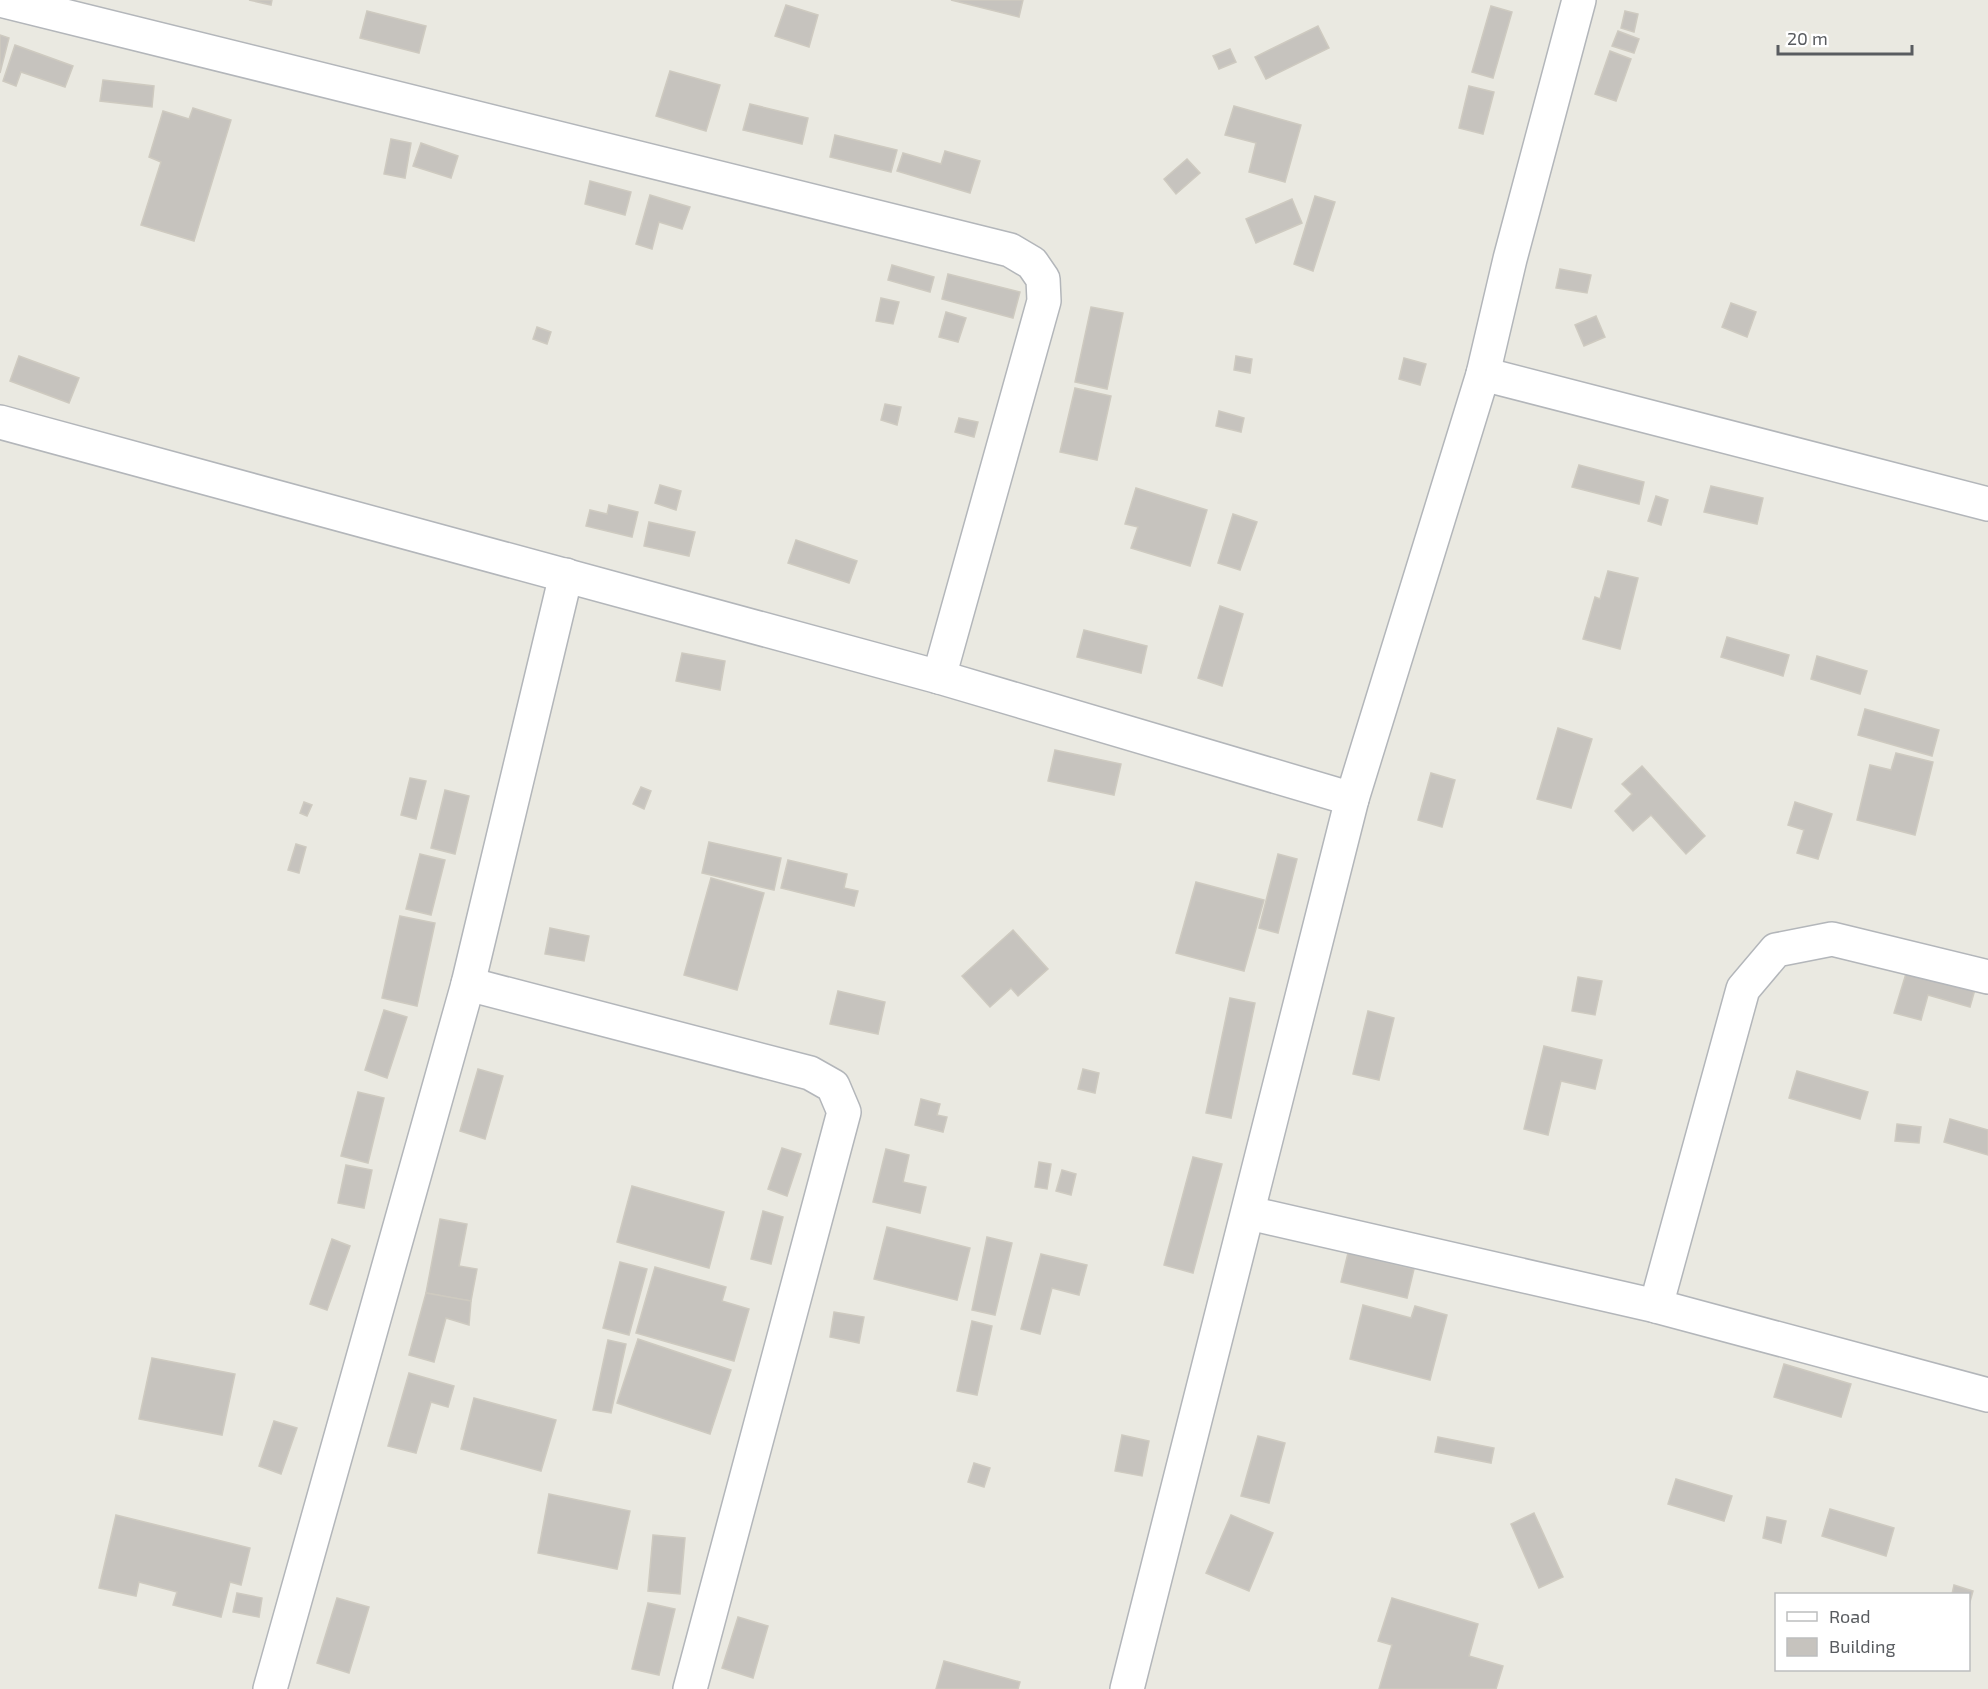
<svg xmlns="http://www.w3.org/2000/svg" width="1988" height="1689" font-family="'Exo 2',sans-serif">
	<rect width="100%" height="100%" fill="#eae9e1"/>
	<!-- building -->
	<g fill="#c6c3be" stroke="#cecac0" stroke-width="1.5">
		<path d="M 249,0 L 272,0 L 271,5 Z"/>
		<path d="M 951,0 L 1023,0 L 1019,17 Z"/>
		<path d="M 786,5 L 818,15 L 809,47 L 775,36 Z"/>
		<path d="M 1491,6 L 1512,12 L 1493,78 L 1472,72 Z"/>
		<path d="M 367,11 L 426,26 L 419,53 L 360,38 Z"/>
		<path d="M 1625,11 L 1638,14 L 1634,32 L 1621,28 Z"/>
		<path d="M 1318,26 L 1329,48 L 1266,79 L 1255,57 Z"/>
		<path d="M 1618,31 L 1639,39 L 1634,53 L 1612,46 Z"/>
		<path d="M 0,35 L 9,38 L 0,73 Z"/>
		<path d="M 15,45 L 73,66 L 65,87 L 21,72 L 16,86 L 3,81 Z"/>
		<path d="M 1230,49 L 1236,62 L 1219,69 L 1213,56 Z"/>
		<path d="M 1610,51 L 1631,59 L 1616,101 L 1595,94 Z"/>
		<path d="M 670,71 L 720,85 L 706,131 L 656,116 Z"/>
		<path d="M 103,80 L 154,86 L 152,107 L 100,101 Z"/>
		<path d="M 1469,86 L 1494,92 L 1483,134 L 1459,128 Z"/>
		<path d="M 750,104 L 808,118 L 802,144 L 743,130 Z"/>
		<path d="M 1234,106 L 1301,125 L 1285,182 L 1249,172 L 1256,143 L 1225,135 Z"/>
		<path d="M 193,108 L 231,120 L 194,241 L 141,225 L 161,162 L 149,157 L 163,111 L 189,119 Z"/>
		<path d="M 835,135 L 897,150 L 891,172 L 830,157 Z"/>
		<path d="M 391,139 L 411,143 L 405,178 L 384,174 Z"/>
		<path d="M 421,143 L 458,156 L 451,178 L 413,166 Z"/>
		<path d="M 945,151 L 980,161 L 970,193 L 897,171 L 903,153 L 941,164 Z"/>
		<path d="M 1187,159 L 1200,173 L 1176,194 L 1164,179 Z"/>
		<path d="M 590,181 L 631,192 L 625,215 L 585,204 Z"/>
		<path d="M 650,195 L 690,207 L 682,229 L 659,222 L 652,249 L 636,244 Z"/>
		<path d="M 1315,196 L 1335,202 L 1313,271 L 1294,264 Z"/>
		<path d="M 1292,199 L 1302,223 L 1256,243 L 1246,219 Z"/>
		<path d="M 892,265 L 934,277 L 930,292 L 888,280 Z"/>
		<path d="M 1560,269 L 1591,275 L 1587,293 L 1556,288 Z"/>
		<path d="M 948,274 L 1020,292 L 1013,318 L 942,299 Z"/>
		<path d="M 881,298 L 899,302 L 893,324 L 876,321 Z"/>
		<path d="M 1731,303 L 1756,312 L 1747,337 L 1722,327 Z"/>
		<path d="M 1091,307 L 1123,313 L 1107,389 L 1075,382 Z"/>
		<path d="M 946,312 L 966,318 L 958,342 L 939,337 Z"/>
		<path d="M 1596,316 L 1605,337 L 1584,346 L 1575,325 Z"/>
		<path d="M 537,327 L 551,332 L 547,344 L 533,339 Z"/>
		<path d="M 19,356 L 79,378 L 69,403 L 10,381 Z"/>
		<path d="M 1236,356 L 1252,359 L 1250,373 L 1234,370 Z"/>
		<path d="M 1404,358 L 1426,364 L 1420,385 L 1399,379 Z"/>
		<path d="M 1075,388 L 1111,396 L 1097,460 L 1060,452 Z"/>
		<path d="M 885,404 L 901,407 L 897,425 L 881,420 Z"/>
		<path d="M 1219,411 L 1244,418 L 1241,432 L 1216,426 Z"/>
		<path d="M 959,418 L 978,422 L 974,437 L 955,432 Z"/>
		<path d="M 1579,465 L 1644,482 L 1639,504 L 1572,487 Z"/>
		<path d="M 660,485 L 681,491 L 676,510 L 655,503 Z"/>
		<path d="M 1711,486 L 1763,498 L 1757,524 L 1704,512 Z"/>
		<path d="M 1136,488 L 1207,510 L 1190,566 L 1131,548 L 1138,527 L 1125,524 Z"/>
		<path d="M 1656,496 L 1668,500 L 1661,525 L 1648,521 Z"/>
		<path d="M 609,505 L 638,512 L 632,537 L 586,526 L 590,510 L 607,514 Z"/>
		<path d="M 1233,514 L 1257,522 L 1240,570 L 1218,563 Z"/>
		<path d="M 649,522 L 695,532 L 689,556 L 644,546 Z"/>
		<path d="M 796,540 L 857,561 L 849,583 L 788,563 Z"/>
		<path d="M 1608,571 L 1638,578 L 1620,649 L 1583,639 L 1595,597 L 1600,599 Z"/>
		<path d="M 1220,606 L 1243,614 L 1222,686 L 1198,678 Z"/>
		<path d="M 1084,630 L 1147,646 L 1141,673 L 1077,657 Z"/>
		<path d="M 1727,637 L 1789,655 L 1783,676 L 1721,657 Z"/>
		<path d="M 682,653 L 725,661 L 720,690 L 676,681 Z"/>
		<path d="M 1817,656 L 1867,671 L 1860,694 L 1811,679 Z"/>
		<path d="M 1865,709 L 1939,730 L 1932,756 L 1858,735 Z"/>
		<path d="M 1558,728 L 1592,739 L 1571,808 L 1537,799 Z"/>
		<path d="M 1055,750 L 1121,764 L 1114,795 L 1048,781 Z"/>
		<path d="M 1896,753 L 1933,762 L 1915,835 L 1857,820 L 1870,765 L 1891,770 Z"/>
		<path d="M 1642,766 L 1705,836 L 1686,854 L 1651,815 L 1633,831 L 1615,811 L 1632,794 L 1622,784 Z"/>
		<path d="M 1431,773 L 1455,780 L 1442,827 L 1418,820 Z"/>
		<path d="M 410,778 L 426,781 L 416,819 L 401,815 Z"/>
		<path d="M 641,787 L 651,791 L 644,809 L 633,804 Z"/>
		<path d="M 445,790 L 469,796 L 455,854 L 431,848 Z"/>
		<path d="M 304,802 L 312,805 L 307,816 L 300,813 Z"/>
		<path d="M 1795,802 L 1832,814 L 1818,859 L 1797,853 L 1804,830 L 1788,825 Z"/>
		<path d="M 709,842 L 781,858 L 774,890 L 702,873 Z"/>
		<path d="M 296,844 L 306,847 L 299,873 L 288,870 Z"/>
		<path d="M 420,854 L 445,860 L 431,915 L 406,909 Z"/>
		<path d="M 1278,854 L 1297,859 L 1278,933 L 1259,928 Z"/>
		<path d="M 788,860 L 847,874 L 844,888 L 858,891 L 854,906 L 781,888 Z"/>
		<path d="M 711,878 L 764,893 L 737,990 L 684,975 Z"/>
		<path d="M 1196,882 L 1264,900 L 1244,971 L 1176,953 Z"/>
		<path d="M 400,916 L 435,923 L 417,1006 L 382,998 Z"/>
		<path d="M 550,928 L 589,936 L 584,961 L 545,954 Z"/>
		<path d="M 1013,930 L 1048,969 L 1018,996 L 1011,988 L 990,1007 L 962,976 Z"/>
		<path d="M 1908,967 L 1976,986 L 1970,1007 L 1928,995 L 1921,1020 L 1894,1013 Z"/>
		<path d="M 1578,977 L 1602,981 L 1595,1015 L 1572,1011 Z"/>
		<path d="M 838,991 L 885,1002 L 878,1034 L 830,1024 Z"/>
		<path d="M 1230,998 L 1255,1003 L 1231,1118 L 1206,1113 Z"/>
		<path d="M 384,1010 L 407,1017 L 387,1078 L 365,1070 Z"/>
		<path d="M 1368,1011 L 1394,1018 L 1379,1080 L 1353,1074 Z"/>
		<path d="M 1544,1046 L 1602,1060 L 1595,1089 L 1561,1081 L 1548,1135 L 1524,1129 Z"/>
		<path d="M 478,1069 L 503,1076 L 485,1139 L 460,1131 Z"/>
		<path d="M 1083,1069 L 1099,1073 L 1095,1093 L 1078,1089 Z"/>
		<path d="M 1797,1071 L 1868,1092 L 1860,1119 L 1789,1098 Z"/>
		<path d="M 358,1092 L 384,1098 L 368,1163 L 341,1156 Z"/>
		<path d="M 921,1099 L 940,1104 L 937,1115 L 947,1117 L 943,1132 L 915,1125 Z"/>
		<path d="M 1950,1119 L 1988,1130 L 1988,1155 L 1944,1142 Z"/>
		<path d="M 1897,1124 L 1921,1127 L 1919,1143 L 1895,1141 Z"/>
		<path d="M 782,1148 L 801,1154 L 787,1196 L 768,1189 Z"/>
		<path d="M 886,1149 L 909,1155 L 903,1182 L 926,1187 L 920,1213 L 873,1202 Z"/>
		<path d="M 1193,1157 L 1222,1164 L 1193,1273 L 1164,1265 Z"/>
		<path d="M 1039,1162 L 1051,1164 L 1047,1189 L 1035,1187 Z"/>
		<path d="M 346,1165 L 372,1170 L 364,1208 L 338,1203 Z"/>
		<path d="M 1062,1170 L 1076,1174 L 1071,1195 L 1056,1191 Z"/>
		<path d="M 632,1186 L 724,1212 L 709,1268 L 617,1242 Z"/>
		<path d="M 763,1211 L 783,1217 L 771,1264 L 751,1259 Z"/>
		<path d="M 440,1219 L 467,1224 L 459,1266 L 477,1269 L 471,1301 L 426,1293 Z"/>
		<path d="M 887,1227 L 970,1248 L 957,1300 L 874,1279 Z"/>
		<path d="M 987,1237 L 1012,1243 L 995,1315 L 972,1310 Z"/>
		<path d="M 332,1239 L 350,1246 L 327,1310 L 310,1304 Z"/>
		<path d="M 1348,1253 L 1414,1269 L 1407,1298 L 1341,1282 Z"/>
		<path d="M 1041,1254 L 1087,1265 L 1079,1295 L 1052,1288 L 1040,1334 L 1021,1329 Z"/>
		<path d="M 620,1262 L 647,1269 L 629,1335 L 603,1328 Z"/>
		<path d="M 655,1267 L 726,1287 L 722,1301 L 749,1309 L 734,1361 L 636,1333 Z"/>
		<path d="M 426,1293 L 471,1301 L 469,1325 L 446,1318 L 434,1362 L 409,1355 Z"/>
		<path d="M 1363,1305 L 1411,1318 L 1415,1306 L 1447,1315 L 1430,1380 L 1350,1359 Z"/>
		<path d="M 834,1312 L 864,1317 L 859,1343 L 830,1337 Z"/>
		<path d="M 972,1321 L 992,1326 L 977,1395 L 957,1391 Z"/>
		<path d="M 638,1339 L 731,1370 L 710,1434 L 617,1403 Z"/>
		<path d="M 608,1340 L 626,1344 L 611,1413 L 593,1410 Z"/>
		<path d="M 152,1358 L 235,1374 L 222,1435 L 139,1419 Z"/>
		<path d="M 1784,1364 L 1851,1384 L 1841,1417 L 1774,1397 Z"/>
		<path d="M 409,1373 L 454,1386 L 448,1407 L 431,1402 L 416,1453 L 388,1446 Z"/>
		<path d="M 474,1398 L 556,1420 L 541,1471 L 461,1449 Z"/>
		<path d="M 274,1421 L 297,1428 L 281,1474 L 259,1466 Z"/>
		<path d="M 1122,1435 L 1149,1441 L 1142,1476 L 1115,1471 Z"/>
		<path d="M 1258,1436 L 1285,1443 L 1269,1503 L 1241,1496 Z"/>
		<path d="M 1438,1437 L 1494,1448 L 1491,1463 L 1435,1452 Z"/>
		<path d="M 974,1463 L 990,1468 L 984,1487 L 968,1482 Z"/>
		<path d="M 1676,1479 L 1732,1496 L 1724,1521 L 1668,1504 Z"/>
		<path d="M 549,1494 L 630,1511 L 617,1569 L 538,1553 Z"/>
		<path d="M 1830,1509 L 1894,1528 L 1886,1556 L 1822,1536 Z"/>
		<path d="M 1534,1513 L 1563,1577 L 1539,1588 L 1511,1524 Z"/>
		<path d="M 116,1515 L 250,1548 L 241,1585 L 230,1582 L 221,1617 L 173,1605 L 177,1592 L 139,1582 L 136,1596 L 99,1588 Z"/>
		<path d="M 1231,1515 L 1273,1533 L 1249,1591 L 1206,1573 Z"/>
		<path d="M 1767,1517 L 1786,1521 L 1781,1543 L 1763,1538 Z"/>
		<path d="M 653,1535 L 685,1538 L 680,1594 L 648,1591 Z"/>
		<path d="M 1954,1585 L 1973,1591 L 1968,1609 L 1968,1594 L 1952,1594 Z"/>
		<path d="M 237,1593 L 262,1598 L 259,1617 L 233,1612 Z"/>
		<path d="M 337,1598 L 369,1607 L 349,1673 L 317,1663 Z"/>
		<path d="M 1392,1598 L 1478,1624 L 1469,1656 L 1503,1666 L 1496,1689 L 1379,1689 L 1392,1645 L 1378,1641 Z"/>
		<path d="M 648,1603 L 675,1609 L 659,1675 L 632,1669 Z"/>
		<path d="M 738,1617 L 768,1626 L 753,1678 L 722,1668 Z"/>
		<path d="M 944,1661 L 1020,1682 L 1018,1689 L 936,1689 Z"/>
	</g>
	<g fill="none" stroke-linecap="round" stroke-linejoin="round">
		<!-- minor casing -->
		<g stroke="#b3b6ba" stroke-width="36">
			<g id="minor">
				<path d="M 0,0 L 1010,250 L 1032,263 L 1043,279 L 1044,301 L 939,677"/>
				<path d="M 1483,374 L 1988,504"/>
				<path d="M 0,422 L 939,677 L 1352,799"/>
				<path d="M 468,984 L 810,1073 L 833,1086 L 844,1112 L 690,1689"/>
				<path d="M 1249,1213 L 1656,1306 L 1988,1395"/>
				<path d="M 1656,1306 L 1743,989 L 1776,950 L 1832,939 L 1988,977"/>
				<path d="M 270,1689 L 468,984 L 566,575"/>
				<path d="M 1127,1689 L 1352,799 L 1483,374 L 1510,259 L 1579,0"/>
			</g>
		</g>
		<!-- minor -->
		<use href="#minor" stroke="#fff" stroke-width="33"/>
	</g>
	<!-- legend -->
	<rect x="1775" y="1593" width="195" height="78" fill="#ffffff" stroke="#bdbebf" stroke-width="1.5"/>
	<rect x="1787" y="1612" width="30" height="9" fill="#ffffff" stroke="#bdbebf" stroke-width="1.5"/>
	<text x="1829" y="1623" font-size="18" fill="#595c60">Road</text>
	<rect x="1787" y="1638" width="30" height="18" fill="#c6c3be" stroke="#bdbebf" stroke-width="1.5"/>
	<text x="1829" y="1653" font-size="18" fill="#595c60">Building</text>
	<!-- scale -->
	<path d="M1778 45v9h134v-9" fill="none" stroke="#595c60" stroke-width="3"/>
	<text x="1787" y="45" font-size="18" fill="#595c60" stroke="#ffffff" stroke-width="4.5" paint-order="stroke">20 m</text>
</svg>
